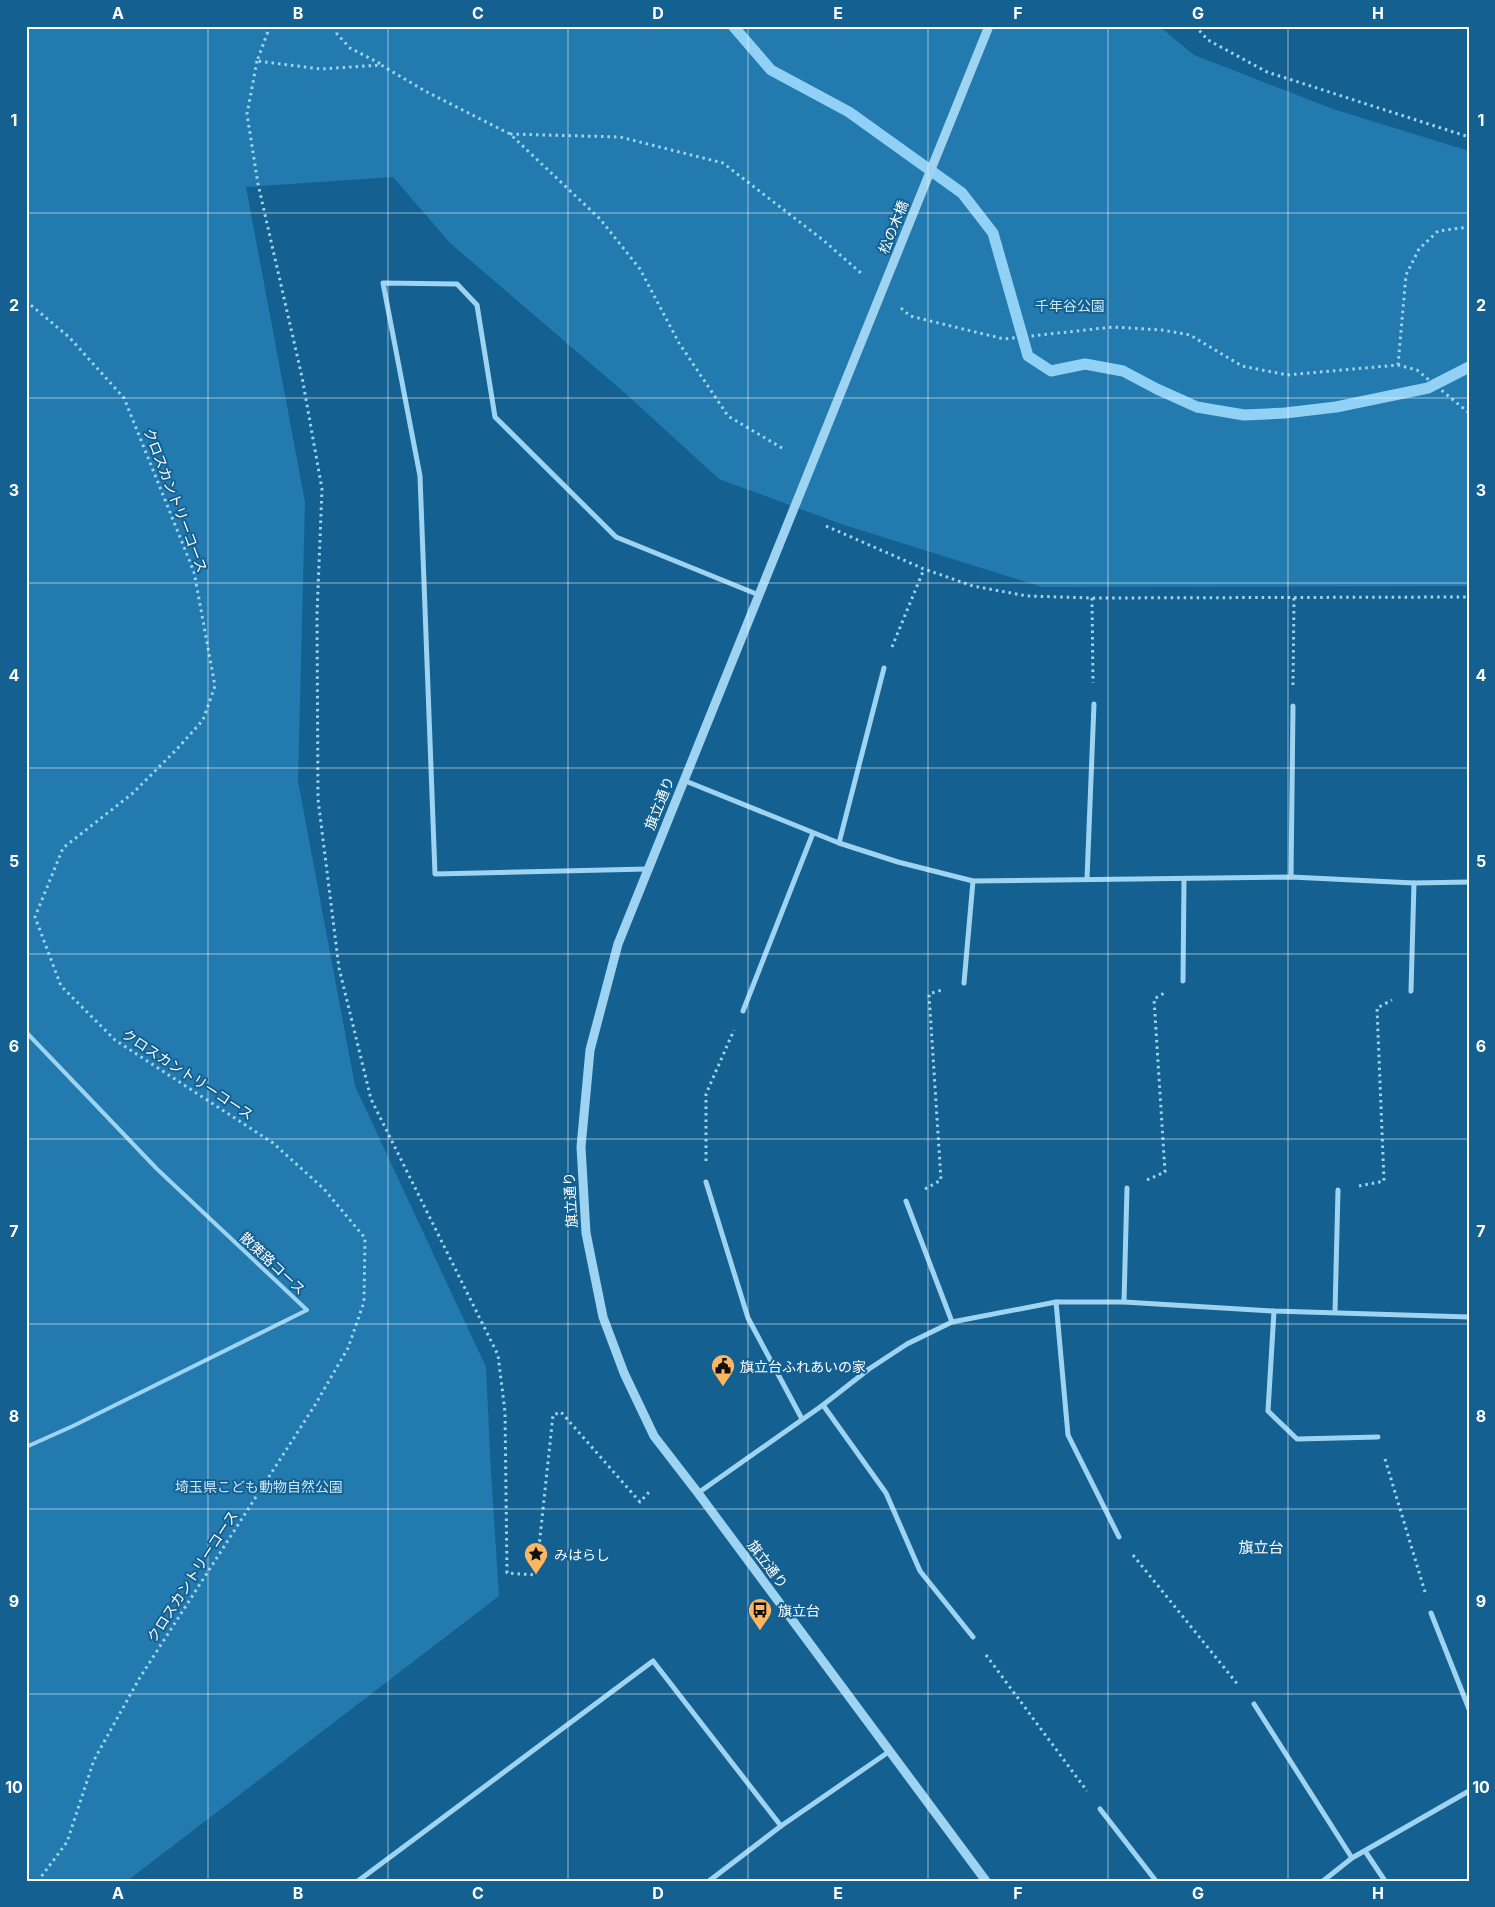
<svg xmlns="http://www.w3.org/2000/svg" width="1495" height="1907" font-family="Inter,'Noto Sans JP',sans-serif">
	<rect width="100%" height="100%" fill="#136091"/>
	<!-- green -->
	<path fill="#227aaf" d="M 26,26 L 1159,26 L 1194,55 L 1333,109 L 1469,151 L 1469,586 L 1042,587 L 841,524 L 719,479 L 626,394 L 450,243 L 393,177 L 246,187 L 305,502 L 298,781 L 355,1086 L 486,1367 L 491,1472 L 499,1596 L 127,1881 L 26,1881 Z"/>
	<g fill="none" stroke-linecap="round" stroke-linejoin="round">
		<!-- stream -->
		<path stroke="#91d1f5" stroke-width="11" d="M 733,26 L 771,70 L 849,112 L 962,193 L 993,233 L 1028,356 L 1051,371 L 1085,364 L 1123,371 L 1157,389 L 1197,407 L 1244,415 L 1285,413 L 1336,407 L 1428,388 L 1469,367"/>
		<!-- path -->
		<g stroke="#9fd3f2" stroke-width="3" stroke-dasharray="2.5 4" stroke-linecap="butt">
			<path d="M 270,26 L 257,61 L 321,69 L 381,65 L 425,91 L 510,134 L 600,219 L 640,269 L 679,343 L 728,416 L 782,448"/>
			<path d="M 337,26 L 337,34 L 350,48 L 381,64"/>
			<path d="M 1195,26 L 1208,40 L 1267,72 L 1469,137"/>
			<path d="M 257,61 L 247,114 L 258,184 L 302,377 L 322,489 L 317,614 L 318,799 L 339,968 L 371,1099 L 498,1355 L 505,1412 L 507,1573 L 536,1575 L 553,1415 L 561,1412 L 640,1502 L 650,1491"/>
			<path d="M 510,134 L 620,137 L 723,163 L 823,240 L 862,274"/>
			<path d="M 26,301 L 69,337 L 124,398 L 194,572 L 215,686 L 203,720 L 177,749 L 133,793 L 63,848 L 35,917 L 61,986 L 115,1040 L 273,1143 L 324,1189 L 365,1238 L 364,1302 L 348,1348 L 315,1405 L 139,1679 L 94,1760 L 67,1842 L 38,1881"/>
			<path d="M 901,308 L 910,316 L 1004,339 L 1113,327 L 1162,330 L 1190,335 L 1242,366 L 1287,375 L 1398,365 L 1417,370 L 1469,413"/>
			<path d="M 1398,365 L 1406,275 L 1419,249 L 1438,231 L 1469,227"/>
			<path d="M 826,526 L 924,569 L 973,586 L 1027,596 L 1092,598 L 1469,597"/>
			<path d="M 1092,598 L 1093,683"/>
			<path d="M 892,647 L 924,569"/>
			<path d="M 1293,685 L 1294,598"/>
			<path d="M 706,1161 L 706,1094 L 734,1030"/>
			<path d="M 1147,1180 L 1165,1172 L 1154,999 L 1166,992"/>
			<path d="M 1359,1186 L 1384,1181 L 1377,1008 L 1392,1000"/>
			<path d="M 925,1189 L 941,1180 L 929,994 L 942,990"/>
			<path d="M 1385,1459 L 1425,1592"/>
			<path d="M 1133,1555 L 1239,1686"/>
			<path d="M 986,1655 L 1087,1791"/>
		</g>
		<!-- service -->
		<path stroke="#9fd3f2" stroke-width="4" d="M 26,1032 L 157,1169 L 307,1310 L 73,1426 L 26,1447"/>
		<!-- minor -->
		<g stroke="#9fd3f2" stroke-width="5">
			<path d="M 683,780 L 839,843 L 898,862 L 973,881 L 1291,877 L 1414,883 L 1469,882"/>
			<path d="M 839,843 L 884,668"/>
			<path d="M 647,869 L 435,874 L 420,476 L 383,283 L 457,284 L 477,305 L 495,417 L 616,537 L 759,595"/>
			<path d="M 1291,877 L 1293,706"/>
			<path d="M 1087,879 L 1094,704"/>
			<path d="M 1183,981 L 1184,880"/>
			<path d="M 964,983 L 973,881"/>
			<path d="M 1411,991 L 1414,883"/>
			<path d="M 743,1011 L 813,833"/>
			<path d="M 706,1182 L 748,1318 L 802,1419"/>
			<path d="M 906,1201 L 952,1322"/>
			<path d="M 1056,1302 L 1068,1435 L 1119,1537"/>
			<path d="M 1124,1302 L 1127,1188"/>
			<path d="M 1274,1311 L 1268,1411 L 1297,1439 L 1378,1437"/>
			<path d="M 1335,1312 L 1338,1190"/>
			<path d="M 823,1405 L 886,1493 L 920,1571 L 973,1637"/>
			<path d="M 698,1493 L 823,1405 L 869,1369 L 907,1344 L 952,1322 L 1056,1302 L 1124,1302 L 1274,1311 L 1469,1317"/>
			<path d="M 1431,1613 L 1469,1709"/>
			<path d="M 1254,1704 L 1352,1858"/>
			<path d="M 1100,1809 L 1156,1881"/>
			<path d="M 1365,1851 L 1385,1881"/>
			<path d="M 358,1881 L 653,1661 L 781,1826"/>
			<path d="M 709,1881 L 781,1826 L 890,1751"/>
			<path d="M 1323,1881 L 1352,1858 L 1469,1791"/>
		</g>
		<!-- tertiary -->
		<path stroke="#9fd3f2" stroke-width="9" d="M 822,439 L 618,944 L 590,1050 L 581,1147 L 586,1233 L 603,1317 L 624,1373 L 654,1436 L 698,1493 L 986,1881"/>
		<!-- tertiary-bridge -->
		<path stroke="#9fd3f2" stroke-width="9" d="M 822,439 L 989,26"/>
	</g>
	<!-- grid -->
	<path fill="none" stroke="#fff" stroke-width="1" stroke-opacity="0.55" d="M 208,26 L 208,1881M 388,26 L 388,1881M 568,26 L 568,1881M 748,26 L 748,1881M 928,26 L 928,1881M 1108,26 L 1108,1881M 1288,26 L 1288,1881M 26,213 L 1469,213M 26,398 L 1469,398M 26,583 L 1469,583M 26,768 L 1469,768M 26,954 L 1469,954M 26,1139 L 1469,1139M 26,1324 L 1469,1324M 26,1509 L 1469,1509M 26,1694 L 1469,1694"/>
	<!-- icons -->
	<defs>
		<g id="civic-pin" transform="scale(1.25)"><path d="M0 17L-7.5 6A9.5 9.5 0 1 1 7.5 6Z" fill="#ffb660" stroke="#136091"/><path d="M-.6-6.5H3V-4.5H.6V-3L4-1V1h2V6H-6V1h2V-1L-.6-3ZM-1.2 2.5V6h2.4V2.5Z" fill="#111"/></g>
		<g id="sight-pin" transform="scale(1.25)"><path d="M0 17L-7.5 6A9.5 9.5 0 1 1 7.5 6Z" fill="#ffb660" stroke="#136091"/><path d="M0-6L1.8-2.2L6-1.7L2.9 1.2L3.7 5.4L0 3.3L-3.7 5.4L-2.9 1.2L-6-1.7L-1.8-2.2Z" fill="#111"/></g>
		<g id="bus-pin" transform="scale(1.25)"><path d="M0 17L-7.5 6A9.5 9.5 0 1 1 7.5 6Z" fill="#ffb660" stroke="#136091"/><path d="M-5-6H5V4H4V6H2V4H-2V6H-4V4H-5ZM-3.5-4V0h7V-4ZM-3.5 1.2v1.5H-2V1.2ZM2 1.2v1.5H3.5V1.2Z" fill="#111"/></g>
	</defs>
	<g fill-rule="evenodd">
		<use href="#civic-pin" x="723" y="1366"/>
		<use href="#sight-pin" x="536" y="1554"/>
		<use href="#bus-pin" x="760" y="1610"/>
	</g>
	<g text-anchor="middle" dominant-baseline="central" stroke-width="4" stroke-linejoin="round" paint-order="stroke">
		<!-- street labels -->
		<g font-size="14" fill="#fff" stroke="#136091">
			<text transform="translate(893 227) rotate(-68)">松の木橋</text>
			<text transform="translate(176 500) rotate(69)">クロスカントリーコース</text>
			<text transform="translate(659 803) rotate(-68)">旗立通り</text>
			<text transform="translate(188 1074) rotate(33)">クロスカントリーコース</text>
			<text transform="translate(570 1200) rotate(-93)">旗立通り</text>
			<text transform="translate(273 1263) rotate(43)">散策路コース</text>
			<text transform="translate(768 1564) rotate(53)">旗立通り</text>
			<text transform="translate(192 1576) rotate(-57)">クロスカントリーコース</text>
		</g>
		<!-- park labels -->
		<g font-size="14" fill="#c7e8fd" stroke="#136091">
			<text x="1070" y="305">千年谷公園</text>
			<text x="259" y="1486">埼玉県こども動物自然公園</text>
		</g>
		<!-- poi labels -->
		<g font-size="14" fill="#fff" stroke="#136091" text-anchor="start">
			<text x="740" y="1366">旗立台ふれあいの家</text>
			<text x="554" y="1554">みはらし</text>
			<text x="778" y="1610">旗立台</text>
		</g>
		<!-- neighbourhood labels -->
		<g font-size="15" fill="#fff" stroke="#136091">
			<text x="1261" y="1547">旗立台</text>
		</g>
	</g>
	<!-- border -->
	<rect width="1495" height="1907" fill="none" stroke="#136091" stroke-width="55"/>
	<rect x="28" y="28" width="1440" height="1852" fill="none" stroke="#fff" stroke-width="2"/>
	<g font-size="16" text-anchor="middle" font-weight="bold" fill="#fff">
		<text x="118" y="19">A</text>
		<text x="298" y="19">B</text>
		<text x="478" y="19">C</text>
		<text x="658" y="19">D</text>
		<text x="838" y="19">E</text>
		<text x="1018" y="19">F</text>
		<text x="1198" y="19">G</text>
		<text x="1378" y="19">H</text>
		<text x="14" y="126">1</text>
		<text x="1481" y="126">1</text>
		<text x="14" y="311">2</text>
		<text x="1481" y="311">2</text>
		<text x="14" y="496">3</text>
		<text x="1481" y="496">3</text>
		<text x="14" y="681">4</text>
		<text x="1481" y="681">4</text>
		<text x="14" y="867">5</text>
		<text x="1481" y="867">5</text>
		<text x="14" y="1052">6</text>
		<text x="1481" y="1052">6</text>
		<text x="14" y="1237">7</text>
		<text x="1481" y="1237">7</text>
		<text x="14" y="1422">8</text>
		<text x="1481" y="1422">8</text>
		<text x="14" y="1607">9</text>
		<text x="1481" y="1607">9</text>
		<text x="14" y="1793">10</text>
		<text x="1481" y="1793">10</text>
		<text x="118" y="1899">A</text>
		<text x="298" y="1899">B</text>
		<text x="478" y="1899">C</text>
		<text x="658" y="1899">D</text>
		<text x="838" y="1899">E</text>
		<text x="1018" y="1899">F</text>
		<text x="1198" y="1899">G</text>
		<text x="1378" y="1899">H</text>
	</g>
</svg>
